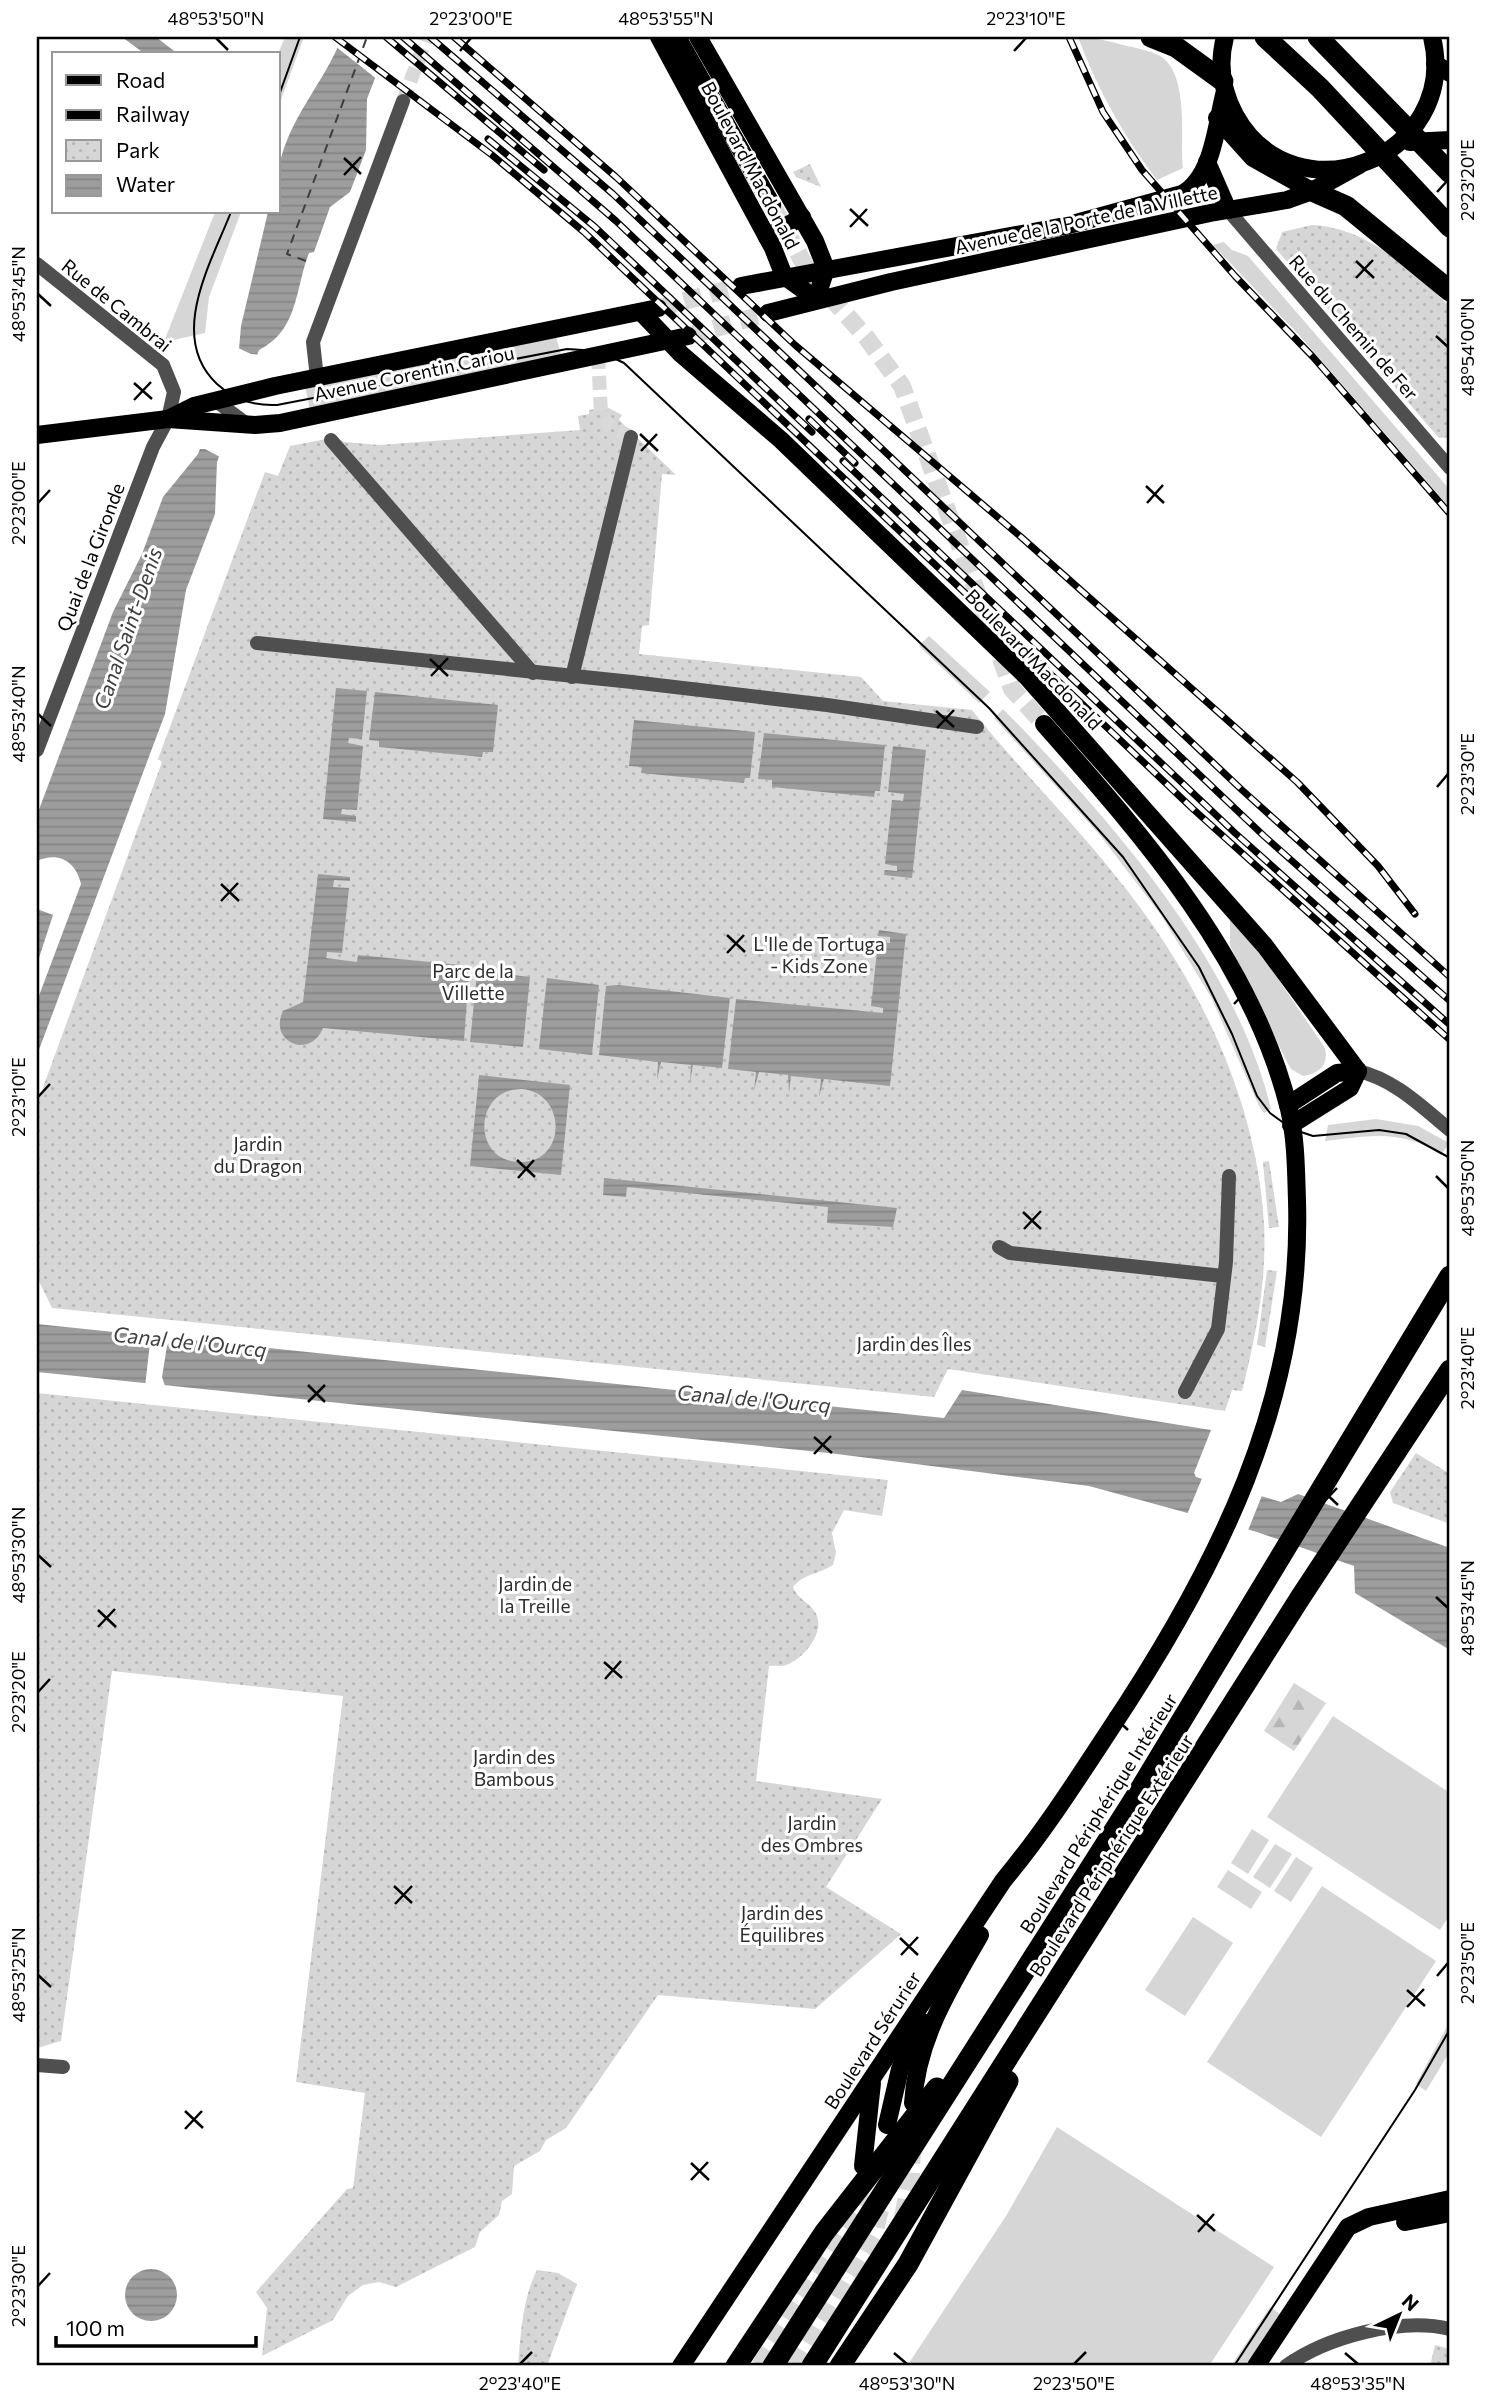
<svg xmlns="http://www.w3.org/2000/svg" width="1487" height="2403" font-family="Commissioner,sans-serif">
	<defs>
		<pattern id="forest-firs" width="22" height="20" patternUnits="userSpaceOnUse" patternTransform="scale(1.75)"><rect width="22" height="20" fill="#d6d6d6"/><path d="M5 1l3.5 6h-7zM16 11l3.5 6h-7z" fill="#b6b6b6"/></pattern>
		<pattern id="park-dots" width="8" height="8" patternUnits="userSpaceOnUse" patternTransform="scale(1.75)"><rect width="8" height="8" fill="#d6d6d6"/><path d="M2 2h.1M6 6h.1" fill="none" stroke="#b6b6b6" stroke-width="1.8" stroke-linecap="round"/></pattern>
		<pattern id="water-rules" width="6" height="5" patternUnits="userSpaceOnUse" patternTransform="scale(1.75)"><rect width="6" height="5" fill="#9d9d9d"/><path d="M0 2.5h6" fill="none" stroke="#858585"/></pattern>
	</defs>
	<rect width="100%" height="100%" fill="#fff"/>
	<!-- grass -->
	<g fill="#d6d6d6">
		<path d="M 285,37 L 304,37 L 278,108 L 278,54 Z"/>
		<path d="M 1078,37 C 1096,37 1114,43 1132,47 C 1140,49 1150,51 1158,55 C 1190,70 1180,140 1183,168 L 1157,180 C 1123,135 1098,90 1078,37 Z"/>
		<path d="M 215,212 L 241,212 L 209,297 L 205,333 L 169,341 L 165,339 Z"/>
		<path d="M 1224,242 L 1232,250 L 1248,256 L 1450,490 L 1450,508 L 1299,335 L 1213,245 Z"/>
		<path d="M 556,337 L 562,358 L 310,410 L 305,386 Z"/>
		<path d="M 929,636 L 990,692 L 979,703 L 919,646 Z"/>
		<path d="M 1003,709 C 1107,815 1236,961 1271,1109 L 1264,1113 L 1259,1106 L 1211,997 L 1161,915 L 1099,834 L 994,718 Z"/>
		<path d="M 1230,917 L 1255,945 L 1325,1048 C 1329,1065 1319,1074 1303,1076 L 1291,1069 L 1287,1062 L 1230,946 Z"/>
		<path d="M 1376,1119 L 1418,1126 L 1449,1143 L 1441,1155 C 1402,1128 1368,1136 1325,1141 L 1328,1125 Z"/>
		<path d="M 1333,1716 L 1450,1793 L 1450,1914 L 1440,1930 L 1267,1817 Z"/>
		<path d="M 1252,1829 L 1269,1840 L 1248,1874 L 1231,1863 Z"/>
		<path d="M 1275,1844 L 1292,1854 L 1270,1888 L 1253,1877 Z"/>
		<path d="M 1296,1857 L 1313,1868 L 1291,1902 L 1274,1891 Z"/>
		<path d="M 1228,1870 L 1262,1892 L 1251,1909 L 1217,1887 Z"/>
		<path d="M 1322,1886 L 1436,1961 L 1321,2137 L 1207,2062 Z"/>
		<path d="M 1193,1917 L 1233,1943 L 1185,2016 L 1145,1990 Z"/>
		<path d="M 1450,2021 L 1450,2051 L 1426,2091 L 1416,2084 Z"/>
		<path d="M 1057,2127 L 1274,2267 L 1209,2366 L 907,2366 L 1006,2216 Z"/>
		<path d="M 1270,2307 L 1280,2314 L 1245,2366 L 1231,2366 Z"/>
	</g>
	<!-- forest -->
	<path fill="url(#forest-firs)" d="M 1294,1683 L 1326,1703 L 1294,1751 L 1264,1731 Z"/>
	<!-- park -->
	<g fill="url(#park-dots)">
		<path d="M 810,164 L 821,187 L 796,177 L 793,172 Z"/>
		<path d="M 1312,225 C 1366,227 1414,271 1450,307 L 1450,437 L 1439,438 L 1276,249 L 1282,232 Z"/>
		<path d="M 607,407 L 622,415 L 619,420 L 676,475 L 662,474 L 649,625 L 642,626 L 639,654 L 861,677 L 883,701 L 972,710 C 1017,767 1069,817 1114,874 C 1194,971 1257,1096 1264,1224 C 1267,1280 1256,1336 1242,1391 L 1232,1390 L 1225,1411 L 948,1369 L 934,1397 L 52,1308 L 37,1277 L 37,1104 L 162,762 L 158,759 L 265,472 L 278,476 L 290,446 L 331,438 L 345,442 L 379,445 L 580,430 L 578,416 L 589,414 L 589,410 Z"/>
		<path d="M 1269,1161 L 1279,1227 L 1269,1228 L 1263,1162 Z"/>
		<path d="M 1267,1270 L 1277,1271 L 1265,1347 L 1257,1345 Z"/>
		<path d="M 37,1393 L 888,1480 L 882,1516 L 844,1510 L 832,1533 L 836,1553 L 833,1565 C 819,1574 803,1574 793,1587 C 797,1599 809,1602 815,1612 C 827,1631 804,1659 786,1665 C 782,1667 774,1665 769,1666 L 756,1781 L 882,1799 L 826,1887 L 901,1934 L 815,2009 L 658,1995 L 566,2128 L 546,2140 L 540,2151 L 514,2166 L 512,2194 L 502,2201 L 499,2215 L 480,2232 L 475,2247 L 396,2287 L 379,2282 L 363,2285 L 348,2296 L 333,2320 L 262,2356 L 267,2308 L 256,2292 L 347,2189 L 353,2188 L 365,2093 L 296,2082 L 343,1696 L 112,1671 L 61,2041 L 37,2048 Z"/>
		<path d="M 1416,1453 L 1450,1474 L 1450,1524 L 1393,1503 L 1390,1492 Z"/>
		<path d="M 537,2270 L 558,2273 L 577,2284 L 547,2366 L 518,2366 C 521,2333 522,2300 537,2270 Z"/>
		<path d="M 1435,2345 L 1450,2349 L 1450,2366 L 1430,2366 Z"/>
	</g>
	<!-- water -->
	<g fill="url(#water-rules)" fill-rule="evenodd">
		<path d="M 122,37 L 156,37 L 178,54 L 145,54 Z"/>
		<path d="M 342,37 L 391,37 L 367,99 L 366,150 L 350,192 L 330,207 L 314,252 L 309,253 C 295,288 299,330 259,350 L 217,462 L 215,514 L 186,590 L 165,714 L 37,1055 L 37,1001 L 81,884 C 76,862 59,851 37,861 L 37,815 L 113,612 L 142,554 L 163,497 L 198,454 L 239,349 L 241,326 L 268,212 L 278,212 C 278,198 276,182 279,168 C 287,120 325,82 342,37 Z"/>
		<path d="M 336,688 L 367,691 L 362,739 L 349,738 L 348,743 L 363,746 L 357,810 L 342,809 L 341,814 L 356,816 L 356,822 L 323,819 Z"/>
		<path d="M 375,692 L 498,705 L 493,752 L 483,752 L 482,757 L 379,747 L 379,741 L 369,740 Z"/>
		<path d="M 634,720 L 755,732 L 750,778 L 745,778 L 744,783 L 641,773 L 642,767 L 629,766 Z"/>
		<path d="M 764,733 L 885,745 L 880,791 L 875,791 L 874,797 L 772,787 L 772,780 L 758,779 Z"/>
		<path d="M 893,746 L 926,750 L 912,878 L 884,875 L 885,870 L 897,871 L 897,866 L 885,864 L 892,800 L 903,801 L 904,794 L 888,792 Z"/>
		<path d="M 318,874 L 350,877 L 350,881 L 334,880 L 333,887 L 349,888 L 342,953 L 327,952 L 326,958 L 357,962 L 358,955 L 461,965 L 461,971 L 469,972 L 464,1041 L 323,1028 C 310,1060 268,1042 283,1011 L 303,1002 Z"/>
		<path d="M 37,909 L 53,915 L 37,964 Z"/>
		<path d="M 879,930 L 906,934 L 890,1086 L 824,1079 L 819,1097 L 821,1079 L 791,1076 L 789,1093 L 788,1075 L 759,1072 L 754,1090 L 756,1072 L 728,1069 L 736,999 L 883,1013 L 883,1008 L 871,1006 L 878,942 L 890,943 L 890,937 L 878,936 Z"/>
		<path d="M 488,972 L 530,977 L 523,1047 L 470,1042 L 477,973 Z"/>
		<path d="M 547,978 L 599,985 L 592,1055 L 539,1049 Z"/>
		<path d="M 619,985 L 730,998 L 722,1068 L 693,1065 L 690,1083 L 691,1065 L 661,1062 L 657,1080 L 658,1062 L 599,1055 L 606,986 Z"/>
		<path d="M 479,1075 L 570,1085 L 561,1175 L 470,1166 ZM 522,1089 C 567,1093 567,1162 521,1162 C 471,1163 473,1088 522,1089 Z"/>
		<path d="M 604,1178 L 897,1208 L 893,1227 L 827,1223 L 828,1207 L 627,1187 L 626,1197 L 603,1195 Z"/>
		<path d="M 37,1324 L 944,1418 L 962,1390 L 1211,1430 L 1194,1473 L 1196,1477 L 1281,1502 L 1298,1494 L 1450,1548 L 1450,1650 L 1355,1593 L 1354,1566 L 1257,1532 L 1089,1486 L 829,1453 L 37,1372 Z"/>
		<circle cx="151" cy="2295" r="26"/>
	</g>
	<!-- pier -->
	<g fill="#fff">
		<path d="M 338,37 L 395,37 L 378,80 L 335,46 Z"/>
		<path d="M 236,347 L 251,354 L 262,355 L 222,458 L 205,449 L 197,449 Z"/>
		<path d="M 151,1334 L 173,1336 L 167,1346 L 162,1377 L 166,1389 L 145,1387 Z"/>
		<path d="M 1203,1476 L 1263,1493 L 1247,1533 L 1186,1517 Z"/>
	</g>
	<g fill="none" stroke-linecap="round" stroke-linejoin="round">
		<!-- ferry -->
		<path stroke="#3e3e3e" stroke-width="2" stroke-dasharray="9 7" stroke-linecap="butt" d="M 306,261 L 287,254 L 367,37"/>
		<!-- street-tunnel -->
		<g stroke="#d9d9d9" stroke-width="14" stroke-dasharray="14 7" stroke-linecap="butt">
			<path d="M 403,101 L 427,37"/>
			<path d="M 598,355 L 601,414 L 610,427 L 631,437"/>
		</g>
		<!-- primary-tunnel -->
		<g stroke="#d9d9d9" stroke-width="18" stroke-dasharray="18 9" stroke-linecap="butt">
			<path d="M 772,205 L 809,273 L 866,337 L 902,386 L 1012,689 L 1044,724"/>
			<path d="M 658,308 L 741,286"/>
			<path d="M 688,336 L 768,313"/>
			<path d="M 903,2217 L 911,2175 L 912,2145"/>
			<path d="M 760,2366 L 857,2214 L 861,2183"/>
			<path d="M 793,2366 L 874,2234 L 882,2201"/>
		</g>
		<!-- street -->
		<g stroke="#4f4f4f" stroke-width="14">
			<path d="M 1228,210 L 1450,468"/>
			<path d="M 37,264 L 163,365 L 174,392 L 168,419 L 153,447 L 37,750"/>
			<path d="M 317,378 L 313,342 L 403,101"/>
			<path d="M 216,401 L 247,424"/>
			<path d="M 331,440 L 533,673"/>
			<path d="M 257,643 L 632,682 L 827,705 L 977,727"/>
			<path d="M 572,677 L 631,437"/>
			<path d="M 1358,1071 C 1394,1079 1422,1107 1450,1130"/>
			<path d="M 999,1247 L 1010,1253 L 1223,1276"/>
			<path d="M 1185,1392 L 1218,1329 L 1226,1262 L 1229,1176"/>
			<path d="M 37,2065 L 63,2067"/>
			<path d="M 1286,2366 C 1327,2337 1400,2317 1450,2329"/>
		</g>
		<!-- primary -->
		<g stroke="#000" stroke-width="18">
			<path d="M 659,37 L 773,248 L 784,276 L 816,299"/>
			<path d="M 677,37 L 772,205"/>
			<path d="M 698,37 L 815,241 L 826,269 L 816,299"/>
			<path d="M 1225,37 C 1218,64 1222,91 1235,115 C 1295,223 1461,157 1432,37"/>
			<path d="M 1435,64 L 1450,73"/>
			<path d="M 1217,118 L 1253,158 L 1312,191"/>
			<path d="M 1410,142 L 1450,140"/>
			<path d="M 1207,162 L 1228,210"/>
			<path d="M 767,237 L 802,217"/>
			<path d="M 741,286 L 1065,226 L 1182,194 C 1214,176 1216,124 1225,91"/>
			<path d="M 642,313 L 681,354 L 781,440 L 1027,677 L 1265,946 L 1358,1071"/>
			<path d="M 768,313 L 891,282 L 1210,213 L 1287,200 L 1312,191 L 1359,165"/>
			<path d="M 168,419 L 194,406 L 275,386 L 658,308"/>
			<path d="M 37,435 L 168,419 L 255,425 L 280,423 L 688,336"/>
			<path d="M 1288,1105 L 1337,1073 L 1358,1071"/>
			<path d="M 1291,1125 L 1350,1088 L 1358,1071"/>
			<path d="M 913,2103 C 917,2039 949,1989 980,1935"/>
			<path d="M 887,2125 L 900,2069 L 921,2021"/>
			<path d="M 863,2166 L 872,2083"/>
			<path d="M 1405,2222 L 1450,2213"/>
			<path d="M 681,2366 L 1003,1881 C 1042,1834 1075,1783 1109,1731 C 1217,1569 1303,1401 1297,1201 C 1296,1170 1296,1139 1289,1109 C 1252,959 1143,836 1044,724"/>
			<path d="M 1256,2366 L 1348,2227 L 1369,2217 L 1450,2199"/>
		</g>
		<!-- highway -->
		<g stroke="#000" stroke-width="21">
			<path d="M 1151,37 L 1176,47 L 1223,81"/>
			<path d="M 1265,37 L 1320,88 L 1450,227"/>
			<path d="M 1318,37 L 1450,173"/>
			<path d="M 1312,191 L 1346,206 L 1450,291"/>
			<path d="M 736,2366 L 824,2233 L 937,2088"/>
			<path d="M 773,2366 L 1133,1801 L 1450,1276"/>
			<path d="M 812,2366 L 1300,1598 L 1450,1370"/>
			<path d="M 840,2366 L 908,2264 L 1008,2081"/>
		</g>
		<!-- tram -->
		<g stroke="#000" stroke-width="2">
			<path d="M 278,98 L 300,37"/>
			<path d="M 231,212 C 211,263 167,337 217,384 C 234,400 255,406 277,405 L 567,349 L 599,351 L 624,363 L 989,708 L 1123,857 L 1199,967 L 1232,1034 L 1257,1096 L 1270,1113 L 1292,1129 L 1313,1136 L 1379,1130 L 1406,1134 L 1450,1158"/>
			<path d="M 1234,2366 L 1415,2090 L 1450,2029"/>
		</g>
		<!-- rail casing -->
		<g stroke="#000" stroke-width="7">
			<g id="rail">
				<path d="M 335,37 L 492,155 L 584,232 L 1193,809 L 1450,1040"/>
				<path d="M 386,37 L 544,170"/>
				<path d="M 403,37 L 616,221 L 1264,836 L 1450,1001"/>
				<path d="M 430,37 L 613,194 L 1242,790 L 1450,977"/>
				<path d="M 454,37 L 616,177 L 795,345 L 1021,537 L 1297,782 L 1378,866 L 1415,914"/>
				<path d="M 1069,37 L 1103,112 L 1142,170 L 1235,276 L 1313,357 L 1450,514"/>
				<path d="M 488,139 L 595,227 L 812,432"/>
				<path d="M 809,419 L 855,463"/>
				<path d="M 843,461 L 1235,833 L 1450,1025"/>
			</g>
		</g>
		<!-- rail -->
		<use href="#rail" stroke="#fff" stroke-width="4.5" stroke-dasharray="13" stroke-linecap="butt"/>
	</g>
	<!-- ticks -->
	<path fill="none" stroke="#000" stroke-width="2.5" d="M 216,38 L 228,50M 666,38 L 679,50M 460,51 L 471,38M 1014,51 L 1026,38M 344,158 L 361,174M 344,175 L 361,157M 1437,192 L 1448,180M 850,209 L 868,226M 850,227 L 867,209M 1356,261 L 1374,278M 1356,278 L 1373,260M 38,294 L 51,306M 1436,336 L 1448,347M 134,383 L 152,399M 134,400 L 151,382M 640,434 L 658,451M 641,451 L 657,434M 1146,486 L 1164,503M 38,503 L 50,490M 1147,503 L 1163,485M 430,659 L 448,676M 431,676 L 448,658M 936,711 L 954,727M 38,714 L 51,726M 937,728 L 954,710M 1437,787 L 1448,774M 221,884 L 239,901M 221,901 L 238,883M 727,935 L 745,952M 727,953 L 744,935M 1233,987 L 1251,1004M 1234,1004 L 1250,987M 38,1097 L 50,1084M 517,1160 L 535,1177M 1436,1176 L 1448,1188M 518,1178 L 534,1160M 1023,1212 L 1041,1229M 1024,1229 L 1041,1211M 1437,1381 L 1448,1368M 308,1385 L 325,1402M 308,1402 L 325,1385M 814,1437 L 832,1453M 814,1454 L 831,1436M 1320,1488 L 1338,1505M 1320,1506 L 1337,1488M 38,1555 L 51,1567M 1436,1597 L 1448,1608M 98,1610 L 116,1627M 98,1627 L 115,1609M 604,1662 L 622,1678M 605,1679 L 621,1661M 38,1692 L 50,1679M 1110,1713 L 1128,1730M 1111,1731 L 1127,1713M 394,1886 L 412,1903M 395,1904 L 412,1886M 900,1938 L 918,1955M 901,1955 L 918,1937M 38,1975 L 51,1987M 1437,1976 L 1448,1963M 1407,1990 L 1425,2006M 1407,2007 L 1424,1989M 185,2111 L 203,2128M 185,2129 L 202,2111M 691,2163 L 709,2180M 691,2180 L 708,2162M 1197,2215 L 1215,2231M 1198,2232 L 1214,2214M 38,2286 L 50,2273M 894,2353 L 907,2364M 1345,2353 L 1358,2364M 520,2364 L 532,2352M 1074,2364 L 1086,2352"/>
	<g text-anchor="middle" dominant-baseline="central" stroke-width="6" stroke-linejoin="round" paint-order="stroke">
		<!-- street labels -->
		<g font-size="19" fill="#000" stroke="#fff">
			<text transform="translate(751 165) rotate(62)">Boulevard Macdonald</text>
			<text transform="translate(1086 219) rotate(-12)">Avenue de la Porte de la Villette</text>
			<text transform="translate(117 305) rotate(39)">Rue de Cambrai</text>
			<text transform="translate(1354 327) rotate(49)">Rue du Chemin de Fer</text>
			<text transform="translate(414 373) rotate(-12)">Avenue Corentin Cariou</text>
			<text transform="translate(90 557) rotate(-69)">Quai de la Gironde</text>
			<text transform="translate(1034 659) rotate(46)">Boulevard Macdonald</text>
			<text transform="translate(1098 1813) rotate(-58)">Boulevard Périphérique Intérieur</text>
			<text transform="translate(1111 1855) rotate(-57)">Boulevard Périphérique Extérieur</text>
			<text transform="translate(872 2040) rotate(-57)">Boulevard Sérurier</text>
		</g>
		<!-- park labels -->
		<g font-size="19" fill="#2d2d2d" stroke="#fff">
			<text x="819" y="943">L'Ile de Tortuga<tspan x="819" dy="22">- Kids Zone</tspan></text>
			<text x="473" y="970">Parc de la<tspan x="473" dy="22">Villette</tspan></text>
			<text x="258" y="1143">Jardin<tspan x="258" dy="22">du Dragon</tspan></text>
			<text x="914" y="1343">Jardin des Îles</text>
			<text x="535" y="1583">Jardin de<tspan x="535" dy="22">la Treille</tspan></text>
			<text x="514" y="1756">Jardin des<tspan x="514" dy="22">Bambous</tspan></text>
			<text x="812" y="1822">Jardin<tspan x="812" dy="22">des Ombres</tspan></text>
			<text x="782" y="1912">Jardin des<tspan x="782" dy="22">Équilibres</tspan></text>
		</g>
		<!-- water labels -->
		<g font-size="21" font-style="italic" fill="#3e3e3e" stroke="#fff">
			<text transform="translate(127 628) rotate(-71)">Canal Saint-Denis</text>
			<text transform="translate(190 1341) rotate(6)">Canal de l'Ourcq</text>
			<text transform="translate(754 1398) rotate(5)">Canal de l'Ourcq</text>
		</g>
	</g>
	<!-- border -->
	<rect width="1487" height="2403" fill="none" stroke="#ffffff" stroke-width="77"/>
	<!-- legend -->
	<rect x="52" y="52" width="228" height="161" fill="#ffffff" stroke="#999999" stroke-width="2"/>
	<rect x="66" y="75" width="35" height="10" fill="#000000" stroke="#999999" stroke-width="2"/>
	<text x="116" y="88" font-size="21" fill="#000000">Road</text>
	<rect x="66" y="110" width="35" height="10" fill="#000000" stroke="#999999" stroke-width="2"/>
	<text x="116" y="122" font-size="21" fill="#000000">Railway</text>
	<rect x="66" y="140" width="35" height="21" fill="url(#park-dots)" stroke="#999999" stroke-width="2"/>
	<text x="116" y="158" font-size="21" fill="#000000">Park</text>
	<rect x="66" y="175" width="35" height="21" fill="url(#water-rules)" stroke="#999999" stroke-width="2"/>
	<text x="116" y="192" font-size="21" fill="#000000">Water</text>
	<!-- north arrow -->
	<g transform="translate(1399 2315) rotate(43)" stroke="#ffffff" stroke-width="5" paint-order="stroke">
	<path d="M0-5L12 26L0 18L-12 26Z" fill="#000000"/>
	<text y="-10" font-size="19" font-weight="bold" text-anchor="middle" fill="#000000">N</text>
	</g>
	<!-- scale -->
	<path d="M56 2336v10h200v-10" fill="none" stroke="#000000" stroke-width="3.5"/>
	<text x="66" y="2336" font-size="21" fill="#000000" stroke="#ffffff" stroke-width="5" paint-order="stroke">100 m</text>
	<rect x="38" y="38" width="1410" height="2326" fill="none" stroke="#000" stroke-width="2.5"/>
	<g font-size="18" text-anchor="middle" fill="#000">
		<text x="216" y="25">48°53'50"N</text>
		<text x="471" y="25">2°23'00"E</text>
		<text x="666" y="25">48°53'55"N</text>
		<text x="1026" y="25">2°23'10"E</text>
		<text transform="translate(1468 180) rotate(-90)" y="6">2°23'20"E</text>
		<text transform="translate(19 294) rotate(-90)" y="6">48°53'45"N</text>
		<text transform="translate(1468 347) rotate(-90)" y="6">48°54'00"N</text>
		<text transform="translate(19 503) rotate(-90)" y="6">2°23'00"E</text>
		<text transform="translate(19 714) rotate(-90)" y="6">48°53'40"N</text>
		<text transform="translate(1468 774) rotate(-90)" y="6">2°23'30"E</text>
		<text transform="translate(19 1097) rotate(-90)" y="6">2°23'10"E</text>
		<text transform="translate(1468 1188) rotate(-90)" y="6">48°53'50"N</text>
		<text transform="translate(1468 1368) rotate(-90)" y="6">2°23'40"E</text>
		<text transform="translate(19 1555) rotate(-90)" y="6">48°53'30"N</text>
		<text transform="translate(1468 1608) rotate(-90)" y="6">48°53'45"N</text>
		<text transform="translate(19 1692) rotate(-90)" y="6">2°23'20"E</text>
		<text transform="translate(1468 1963) rotate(-90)" y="6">2°23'50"E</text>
		<text transform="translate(19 1975) rotate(-90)" y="6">48°53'25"N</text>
		<text transform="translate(19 2286) rotate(-90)" y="6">2°23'30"E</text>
		<text x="520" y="2390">2°23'40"E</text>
		<text x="907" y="2390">48°53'30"N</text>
		<text x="1074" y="2390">2°23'50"E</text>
		<text x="1358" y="2390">48°53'35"N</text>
	</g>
</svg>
